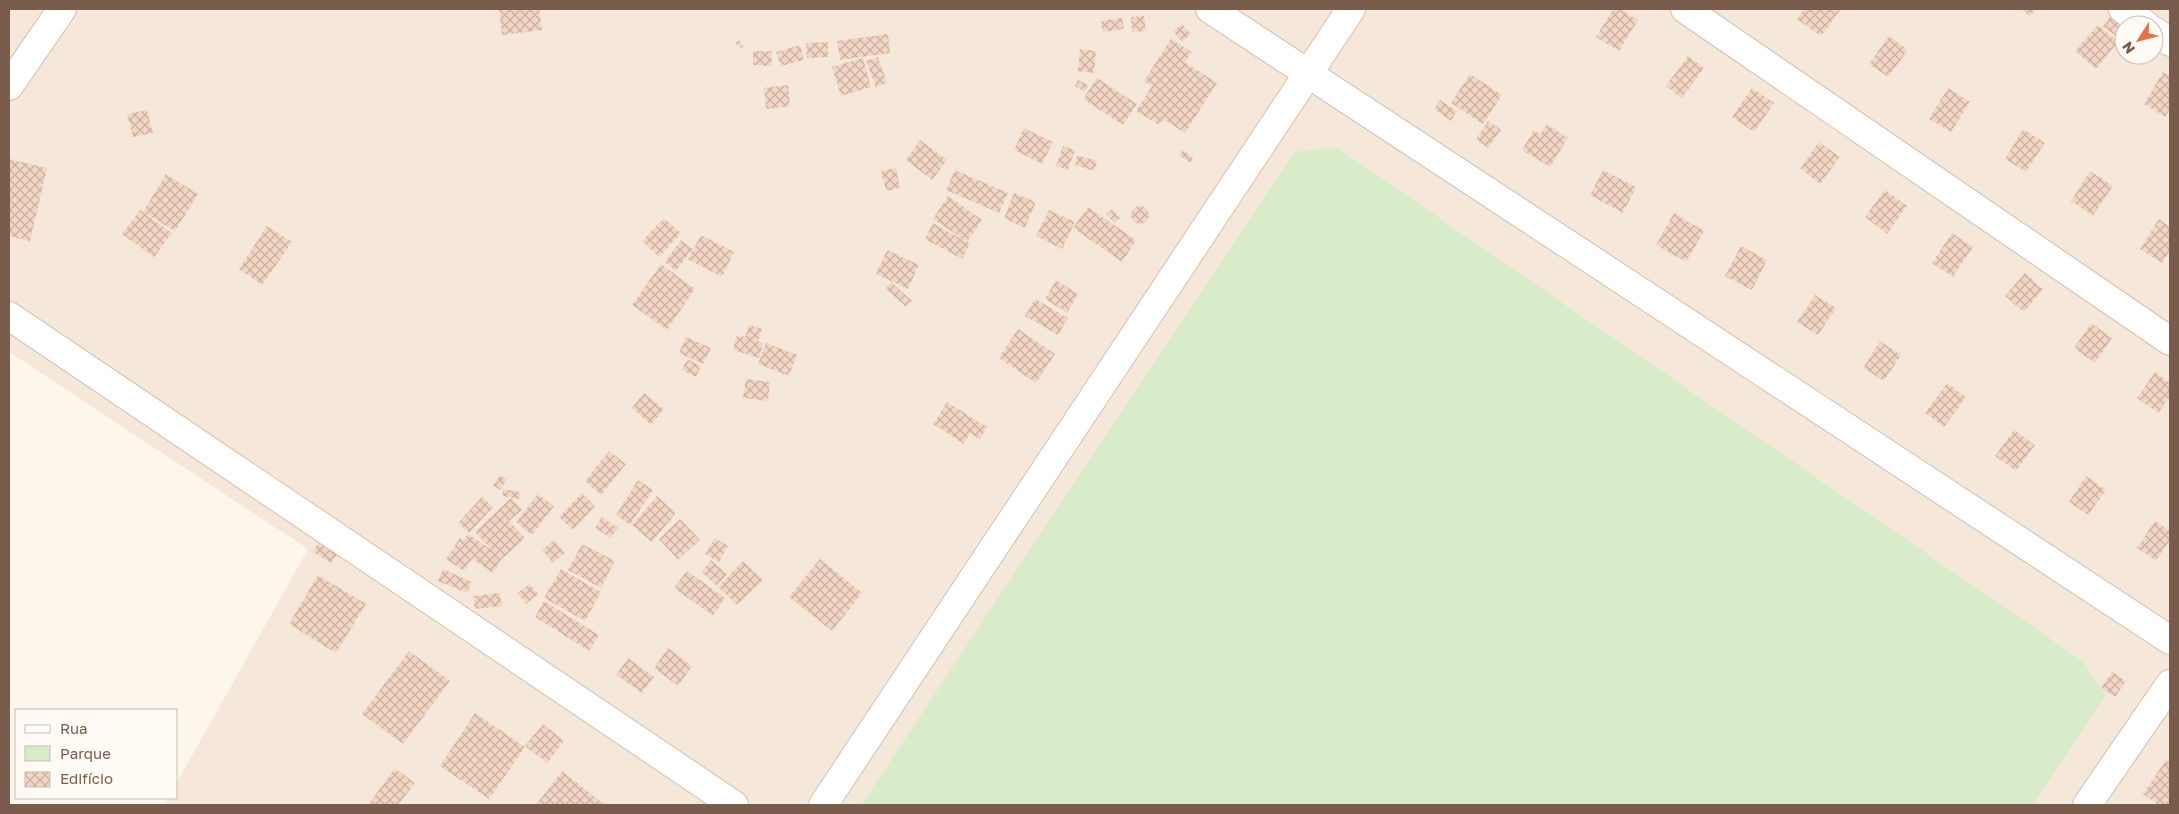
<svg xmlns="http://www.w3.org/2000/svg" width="2179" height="814" font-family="'Golos Text',sans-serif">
	<defs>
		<pattern id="building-cross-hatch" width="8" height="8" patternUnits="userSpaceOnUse" patternTransform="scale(1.25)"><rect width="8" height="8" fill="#f3d5c3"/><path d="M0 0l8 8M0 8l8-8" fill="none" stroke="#cab0a1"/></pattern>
	</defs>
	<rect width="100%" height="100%" fill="#fdf6ec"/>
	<!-- residential -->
	<path fill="#f5e8da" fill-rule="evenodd" d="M 9,9 L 2170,9 L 2170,805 L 165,805 L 169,798 L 176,798 L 176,784 L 308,549 L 9,352 ZM 2124,25 L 2154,25 L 2154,55 L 2124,55 Z"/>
	<!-- green -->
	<path fill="#d8ecc9" d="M 1336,147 L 2084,662 L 2105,696 L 2033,805 L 861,805 L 1294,152 Z"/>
	<!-- building -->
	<g fill="url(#building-cross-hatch)">
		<path d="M 499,9 L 539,9 L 542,30 L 502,35 Z"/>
		<path d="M 1613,9 L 1620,9 L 1638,20 L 1619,51 L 1596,37 Z"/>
		<path d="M 1804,9 L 1841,9 L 1821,36 L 1797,19 Z"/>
		<path d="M 2020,9 L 2036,9 L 2030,16 Z"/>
		<path d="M 2114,11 L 2124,25 L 2118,37 L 2103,27 Z"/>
		<path d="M 1144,16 L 1146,31 L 1132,32 L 1131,17 Z"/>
		<path d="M 1122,18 L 1124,29 L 1103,32 L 1101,21 Z"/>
		<path d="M 1182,24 L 1191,34 L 1182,42 L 1173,31 Z"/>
		<path d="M 2098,25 L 2118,42 L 2096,69 L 2075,51 Z"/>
		<path d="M 888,34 L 890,53 L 840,60 L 837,41 Z"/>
		<path d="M 1889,36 L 1908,50 L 1888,77 L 1869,64 Z"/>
		<path d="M 1171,39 L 1192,52 L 1185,62 L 1217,83 L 1185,133 L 1163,119 L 1159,125 L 1136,111 L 1152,86 L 1144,81 Z"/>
		<path d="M 739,40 L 744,46 L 741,49 L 735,43 Z"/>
		<path d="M 828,42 L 828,57 L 807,58 L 806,43 Z"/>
		<path d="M 800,45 L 804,60 L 781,66 L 776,52 Z"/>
		<path d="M 1080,49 L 1096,51 L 1094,73 L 1078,71 Z"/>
		<path d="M 753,51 L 772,51 L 771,66 L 753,65 Z"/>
		<path d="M 1688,56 L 1704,68 L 1682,98 L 1666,86 Z"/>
		<path d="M 878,57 L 887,83 L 876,87 L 866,61 Z"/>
		<path d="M 863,58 L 871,87 L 841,96 L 832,67 Z"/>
		<path d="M 2163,72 L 2170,76 L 2170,109 L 2165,117 L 2144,104 Z"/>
		<path d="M 1470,74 L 1502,95 L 1483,124 L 1451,103 Z"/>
		<path d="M 1097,78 L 1137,104 L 1123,125 L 1083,99 Z"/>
		<path d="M 1078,80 L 1088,85 L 1085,92 L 1075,86 Z"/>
		<path d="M 788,85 L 790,106 L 766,109 L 764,88 Z"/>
		<path d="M 1752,88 L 1774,103 L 1754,132 L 1732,117 Z"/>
		<path d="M 1948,88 L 1970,102 L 1951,132 L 1929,119 Z"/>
		<path d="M 1440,100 L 1457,111 L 1451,121 L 1434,109 Z"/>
		<path d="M 147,110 L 153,133 L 133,137 L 127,114 Z"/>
		<path d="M 1488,121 L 1501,130 L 1488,148 L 1476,139 Z"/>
		<path d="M 1547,124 L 1568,138 L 1550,167 L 1522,150 L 1534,130 L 1540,134 Z"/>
		<path d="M 1024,128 L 1053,142 L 1042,164 L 1014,150 Z"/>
		<path d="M 2023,129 L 2045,143 L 2026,172 L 2005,159 Z"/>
		<path d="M 920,140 L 947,160 L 932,180 L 906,160 Z"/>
		<path d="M 1819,142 L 1840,157 L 1820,184 L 1800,168 Z"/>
		<path d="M 1063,146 L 1075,150 L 1068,170 L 1056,166 Z"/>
		<path d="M 1183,150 L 1193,158 L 1190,163 L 1179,155 Z"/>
		<path d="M 1077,155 L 1097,161 L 1094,171 L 1075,165 Z"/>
		<path d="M 9,159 L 47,168 L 30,241 L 9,236 Z"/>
		<path d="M 896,168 L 900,188 L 886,191 L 881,171 Z"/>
		<path d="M 955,170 L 1008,193 L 999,213 L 946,190 Z"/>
		<path d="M 1603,170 L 1636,187 L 1623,213 L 1590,195 Z"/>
		<path d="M 2090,171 L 2113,186 L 2093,216 L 2071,201 Z"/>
		<path d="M 166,174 L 198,194 L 175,231 L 143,212 Z"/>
		<path d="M 1885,190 L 1907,206 L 1887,234 L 1865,217 Z"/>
		<path d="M 1014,193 L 1036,202 L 1025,228 L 1004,218 Z"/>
		<path d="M 948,196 L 982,220 L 967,242 L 933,219 Z"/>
		<circle cx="1140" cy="215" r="9"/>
		<path d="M 1088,207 L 1136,240 L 1122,262 L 1073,228 Z"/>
		<path d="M 1112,209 L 1120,218 L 1114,223 L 1106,214 Z"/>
		<path d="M 140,210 L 172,233 L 154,257 L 122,234 Z"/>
		<path d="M 1049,210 L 1075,222 L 1062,249 L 1036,236 Z"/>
		<path d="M 1674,213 L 1704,231 L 1686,262 L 1656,245 Z"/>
		<path d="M 664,218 L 681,233 L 659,257 L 642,241 Z"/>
		<path d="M 2159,219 L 2170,227 L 2170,251 L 2162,263 L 2140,249 Z"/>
		<path d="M 933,223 L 970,244 L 962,259 L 925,239 Z"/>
		<path d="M 267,226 L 292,242 L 262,285 L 239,269 Z"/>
		<path d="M 1952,233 L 1973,247 L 1953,277 L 1932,263 Z"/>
		<path d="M 701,235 L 734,252 L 722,277 L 688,259 Z"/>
		<path d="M 681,240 L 693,249 L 676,271 L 665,262 Z"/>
		<path d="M 1741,246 L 1767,260 L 1752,290 L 1725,276 Z"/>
		<path d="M 887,250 L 919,265 L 908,289 L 876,274 Z"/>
		<path d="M 661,264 L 695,289 L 667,330 L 632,305 Z"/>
		<path d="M 2025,273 L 2043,289 L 2024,312 L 2005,296 Z"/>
		<path d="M 1056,280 L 1078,294 L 1067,313 L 1045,299 Z"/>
		<path d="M 891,282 L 912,301 L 906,307 L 886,289 Z"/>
		<path d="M 1815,295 L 1836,308 L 1818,335 L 1797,322 Z"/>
		<path d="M 1035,299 L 1068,318 L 1058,335 L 1025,316 Z"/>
		<path d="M 2091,323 L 2112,338 L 2095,363 L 2074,348 Z"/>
		<path d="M 749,325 L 762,329 L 758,341 L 763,343 L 759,358 L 733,350 L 737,335 L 745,337 Z"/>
		<path d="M 1018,329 L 1055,354 L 1036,383 L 999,358 Z"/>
		<path d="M 686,337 L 711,348 L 703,364 L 679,353 Z"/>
		<path d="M 1880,341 L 1901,355 L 1884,381 L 1863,368 Z"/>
		<path d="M 766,343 L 797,355 L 789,376 L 758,364 Z"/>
		<path d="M 687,359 L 701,366 L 696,377 L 682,370 Z"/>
		<path d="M 2155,372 L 2170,383 L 2170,397 L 2158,413 L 2137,398 Z"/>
		<path d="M 746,379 L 770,382 L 768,401 L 743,398 Z"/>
		<path d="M 1947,383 L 1966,397 L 1944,427 L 1925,413 Z"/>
		<path d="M 644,393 L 664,409 L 651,425 L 632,408 Z"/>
		<path d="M 947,402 L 987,427 L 980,439 L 970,433 L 964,444 L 933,424 Z"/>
		<path d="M 2014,430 L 2035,445 L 2016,471 L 1995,456 Z"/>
		<path d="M 609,451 L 626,464 L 601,495 L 585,481 Z"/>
		<path d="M 500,475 L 507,480 L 500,490 L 493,485 Z"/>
		<path d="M 2086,476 L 2106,490 L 2088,515 L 2069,502 Z"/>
		<path d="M 638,480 L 653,490 L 630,525 L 616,515 Z"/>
		<path d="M 503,489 L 520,492 L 519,499 L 502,496 Z"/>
		<path d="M 582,493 L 595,506 L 573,530 L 559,517 Z"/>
		<path d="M 538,494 L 554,506 L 532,535 L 516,522 Z"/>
		<path d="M 657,496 L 676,513 L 652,542 L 632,525 Z"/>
		<path d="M 482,497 L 493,507 L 469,533 L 458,523 Z"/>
		<path d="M 511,498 L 522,510 L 509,521 L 525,538 L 501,560 L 493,573 L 472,559 L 464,571 L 446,559 L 460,538 L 463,541 L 468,534 L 493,551 L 475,532 Z"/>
		<path d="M 602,517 L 618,528 L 611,538 L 595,528 Z"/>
		<path d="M 680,519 L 700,540 L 678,560 L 659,539 Z"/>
		<path d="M 2155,521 L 2170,531 L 2170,540 L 2156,561 L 2137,548 Z"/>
		<path d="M 715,538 L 728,546 L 719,562 L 705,554 Z"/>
		<path d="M 320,540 L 339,552 L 331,563 L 313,552 Z"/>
		<path d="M 554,540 L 565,553 L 553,563 L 542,550 Z"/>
		<path d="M 582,544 L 615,561 L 601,588 L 568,570 Z"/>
		<path d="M 820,559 L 862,593 L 832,631 L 789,597 Z"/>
		<path d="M 711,560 L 727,574 L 717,586 L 702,572 Z"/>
		<path d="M 743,561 L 763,580 L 737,605 L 718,587 Z"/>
		<path d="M 443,569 L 472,582 L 467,593 L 438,581 Z"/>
		<path d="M 561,569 L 601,592 L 585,621 L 544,598 Z"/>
		<path d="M 687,571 L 725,598 L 713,616 L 674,588 Z"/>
		<path d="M 318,575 L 366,604 L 336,653 L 289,624 Z"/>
		<path d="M 530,584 L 538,594 L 526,604 L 517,593 Z"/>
		<path d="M 500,593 L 502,606 L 475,609 L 473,596 Z"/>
		<path d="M 544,601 L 599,635 L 589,651 L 535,617 Z"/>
		<path d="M 668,648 L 692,666 L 678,686 L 654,668 Z"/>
		<path d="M 409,651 L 450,681 L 403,744 L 362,714 Z"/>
		<path d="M 628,658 L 654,677 L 642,693 L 616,675 Z"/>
		<path d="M 2112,672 L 2126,681 L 2115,697 L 2101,688 Z"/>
		<path d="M 475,713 L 525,747 L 489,799 L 440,766 Z"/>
		<path d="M 543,724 L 564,741 L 547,763 L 525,746 Z"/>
		<path d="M 2166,760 L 2170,762 L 2170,805 L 2159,805 L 2143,794 Z"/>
		<path d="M 395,768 L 415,783 L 398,805 L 368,805 Z"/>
		<path d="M 562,771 L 605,805 L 536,805 Z"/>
	</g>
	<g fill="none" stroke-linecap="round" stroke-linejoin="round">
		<!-- street casing -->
		<g stroke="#d1beb0" stroke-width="30">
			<g id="street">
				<path d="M 1210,9 L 2170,640"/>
				<path d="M 1685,9 L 2170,341"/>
				<path d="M 2123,9 L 2146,25"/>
				<path d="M 2154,31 L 2170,42"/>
				<path d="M 9,86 L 62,9"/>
				<path d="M 2087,805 L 2170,684"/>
			</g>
		</g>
		<!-- secondary casing -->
		<g stroke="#d6c0b0" stroke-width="30">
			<g id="secondary">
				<path d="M 9,316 L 734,805"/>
				<path d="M 823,805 L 1351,9"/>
			</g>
		</g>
		<!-- street -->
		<use href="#street" stroke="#fff" stroke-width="28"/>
		<!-- secondary -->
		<use href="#secondary" stroke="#fff" stroke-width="28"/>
	</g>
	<!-- border -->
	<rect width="2179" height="814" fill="none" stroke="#7a5c4d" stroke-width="20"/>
	<!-- legend -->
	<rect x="15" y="709" width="162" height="90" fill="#fffaf3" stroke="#cabbb1"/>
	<rect x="25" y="725" width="25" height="8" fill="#ffffff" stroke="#cabbb1"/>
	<text x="60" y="734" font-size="15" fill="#7a5c4d">Rua</text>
	<rect x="25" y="746" width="25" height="15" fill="#d8ecc9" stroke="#cabbb1"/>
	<text x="60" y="759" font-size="15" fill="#7a5c4d">Parque</text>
	<rect x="25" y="772" width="25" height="15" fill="url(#building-cross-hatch)" stroke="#cabbb1"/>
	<text x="60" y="784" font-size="15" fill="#7a5c4d">Edifício</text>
	<!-- north arrow -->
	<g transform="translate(2139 40) rotate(234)"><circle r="24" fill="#fffaf3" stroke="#cabbb1"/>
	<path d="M0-4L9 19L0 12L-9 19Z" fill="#e76f51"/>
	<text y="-8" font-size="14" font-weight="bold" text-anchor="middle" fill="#7a5c4d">N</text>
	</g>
</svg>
